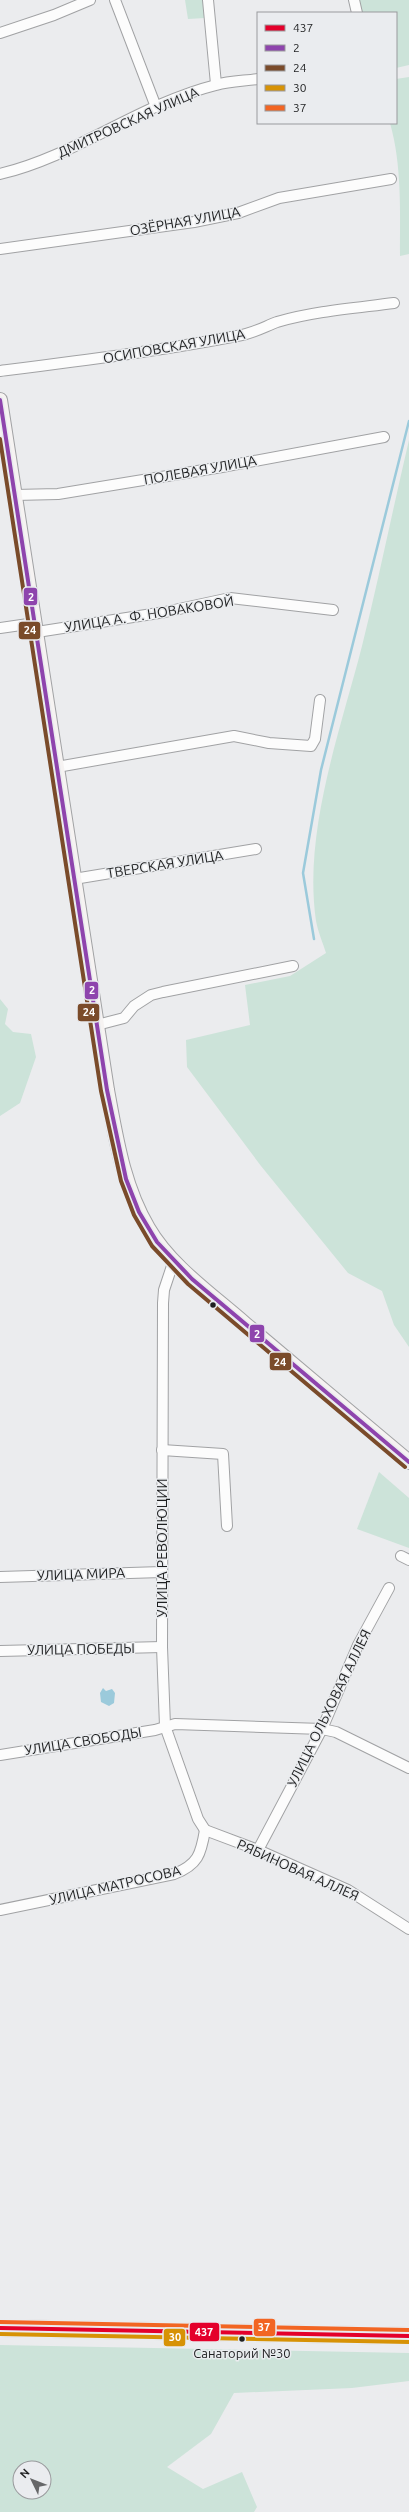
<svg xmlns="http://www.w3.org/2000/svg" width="409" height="2512" font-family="Ubuntu,sans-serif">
	<rect width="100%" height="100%" fill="#ebecee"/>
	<!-- green -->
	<g fill="#cce3d9" fill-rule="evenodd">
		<path d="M 185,0 L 203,0 L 205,18 L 188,19 Z"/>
		<path d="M 358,0 L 409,0 L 409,65 L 396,68 L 396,13 L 361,13 Z"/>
		<path d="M 409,77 L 409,254 L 400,256 C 400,212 402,165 390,123 L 396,123 L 396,79 Z"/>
		<path d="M 409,440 L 409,1347 L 394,1325 L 382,1291 L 348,1273 L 261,1166 L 187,1067 L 186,1040 L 250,1025 L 245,985 L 290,976 L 326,953 C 323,943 318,932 316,921 C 303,832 340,732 362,646 C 379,578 393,508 409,440 Z"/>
		<path d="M 0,999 L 8,1009 L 5,1024 L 13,1032 L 31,1034 L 36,1057 L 20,1103 L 0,1116 Z"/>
		<path d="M 379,1472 L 409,1498 L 409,1548 L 357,1529 Z"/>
		<path d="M 0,2345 L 409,2353 L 409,2381 L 352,2388 L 234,2393 L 211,2434 L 167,2467 L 203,2489 L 242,2472 L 257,2507 L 254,2512 L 0,2512 ZM 20,2468 L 44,2468 L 44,2492 L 20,2492 Z"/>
	</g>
	<!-- water -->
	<path fill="#9bcadb" d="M 103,1688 L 106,1691 L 112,1689 L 115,1693 L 114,1703 L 109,1706 L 101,1702 L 100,1693 Z"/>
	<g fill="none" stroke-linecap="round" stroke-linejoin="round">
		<!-- stream -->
		<path stroke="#9bcadb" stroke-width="2.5" d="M 314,939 L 303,873 L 321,770 L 409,421"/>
		<!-- minor casing -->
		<g stroke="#a1a2a4" stroke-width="12">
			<g id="minor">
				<path d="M 115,0 L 156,107"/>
				<path d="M 208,0 L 216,84"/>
				<path d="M 354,0 L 357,13"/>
				<path d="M 0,33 L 54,15 L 90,0"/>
				<path d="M 0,174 C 76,156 140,104 216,85 C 229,81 244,81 258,79"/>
				<path d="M 0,249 L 194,222 L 238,213 L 279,198 L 391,179"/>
				<path d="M 0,371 C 79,361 159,351 237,336 C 252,334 264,327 277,322 C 315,311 356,308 394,303"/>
				<path d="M 15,495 L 58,494 L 222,467 L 384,437"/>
				<path d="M 0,628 L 35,623"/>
				<path d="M 37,632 L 165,612 L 230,598 L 333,610"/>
				<path d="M 57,767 L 234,736 L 269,743 L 311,746 L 315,739 L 320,700"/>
				<path d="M 74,879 L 256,849"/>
				<path d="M 97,1025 L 124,1018 L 134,1006 L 151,995 L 163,992 L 293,966"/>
				<path d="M 174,1260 L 164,1290 L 163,1303 L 162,1647 L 165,1726 L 198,1819 L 205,1830"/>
				<path d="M 162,1450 L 223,1454 L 227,1526"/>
				<path d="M 401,1556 L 409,1560"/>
				<path d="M 0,1577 L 162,1572"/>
				<path d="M 0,1651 L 162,1647"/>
				<path d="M 0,1755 L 155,1730 L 175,1724 L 322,1729 L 336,1732 L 409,1768"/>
				<path d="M 205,1830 L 258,1850 L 348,1890 L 409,1929"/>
				<path d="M 258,1850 L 322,1729 L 358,1645 L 389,1588"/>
				<path d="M 0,1910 L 174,1874 C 198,1865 201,1854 205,1830"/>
			</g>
		</g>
		<!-- secondary casing -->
		<g stroke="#a1a2a4" stroke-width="16">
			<path id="secondary" d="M 0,400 L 107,1090 C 116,1138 123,1186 148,1228 C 170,1266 212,1295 245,1324 C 300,1370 354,1416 409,1462"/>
		</g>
		<!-- trunk casing -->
		<g stroke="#b5aba8" stroke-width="18">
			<path id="trunk" d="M 0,2328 L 409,2336"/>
		</g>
		<!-- minor -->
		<use href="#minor" stroke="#fcfcfc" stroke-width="10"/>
		<!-- secondary -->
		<use href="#secondary" stroke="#f6f3f2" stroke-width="14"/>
		<!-- trunk -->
		<use href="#trunk" stroke="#ebe3e0" stroke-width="17"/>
		<!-- bus-1 casing -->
		<g stroke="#eaecef" stroke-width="7">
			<path id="bus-1" d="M 0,2328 L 409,2336"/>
		</g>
		<!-- bus-2 casing -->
		<g stroke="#eaecef" stroke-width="7">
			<path id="bus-2" d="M 0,400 L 107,1090 L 126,1179 L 139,1212 L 157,1242 L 192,1279 L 409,1462"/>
		</g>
		<!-- bus-3 casing -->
		<g stroke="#eaecef" stroke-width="7">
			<path id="bus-3" d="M 0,439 L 101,1091 L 121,1181 L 134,1215 L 152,1246 L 188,1284 L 405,1467"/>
		</g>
		<!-- bus-4 casing -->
		<g stroke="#eaecef" stroke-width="7">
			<path id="bus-4" d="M 0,2334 L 409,2342"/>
		</g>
		<!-- bus-5 casing -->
		<g stroke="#eaecef" stroke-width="7">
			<path id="bus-5" d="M 0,2322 L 409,2330"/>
		</g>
		<!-- bus-1 -->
		<use href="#bus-1" stroke="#e4002b" stroke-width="4"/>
		<!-- bus-2 -->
		<use href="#bus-2" stroke="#8e44ad" stroke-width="4"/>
		<!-- bus-3 -->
		<use href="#bus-3" stroke="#7a4b2a" stroke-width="4"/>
		<!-- bus-4 -->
		<use href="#bus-4" stroke="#d79205" stroke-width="4"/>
		<!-- bus-5 -->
		<use href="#bus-5" stroke="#f26522" stroke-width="4"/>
	</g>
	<!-- markers -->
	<g fill="#1f2021" stroke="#eaecef" stroke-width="1.5">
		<circle cx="213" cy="1305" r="3.5"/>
		<circle cx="242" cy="2339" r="3.5"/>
	</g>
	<g text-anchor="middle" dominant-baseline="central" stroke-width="3" stroke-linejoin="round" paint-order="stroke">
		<!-- bus labels -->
		<g font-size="13" fill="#1f2021" stroke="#eaecef">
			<text x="242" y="2353">Санаторий №30</text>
		</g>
		<!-- street labels -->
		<g font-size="14" fill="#1f2021" stroke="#eaecef">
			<text transform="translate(128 122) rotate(-24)">ДМИТРОВСКАЯ УЛИЦА</text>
			<text transform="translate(185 221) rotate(-10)">ОЗЁРНАЯ УЛИЦА</text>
			<text transform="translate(174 346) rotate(-10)">ОСИПОВСКАЯ УЛИЦА</text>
			<text transform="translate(200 470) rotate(-10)">ПОЛЕВАЯ УЛИЦА</text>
			<text transform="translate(149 614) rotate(-9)">УЛИЦА А. Ф. НОВАКОВОЙ</text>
			<text transform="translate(165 864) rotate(-9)">ТВЕРСКАЯ УЛИЦА</text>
			<text transform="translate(162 1548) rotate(-90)">УЛИЦА РЕВОЛЮЦИИ</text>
			<text transform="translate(81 1574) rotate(-2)">УЛИЦА МИРА</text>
			<text transform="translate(81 1649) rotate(-1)">УЛИЦА ПОБЕДЫ</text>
			<text transform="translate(329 1708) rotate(-64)">УЛИЦА ОЛЬХОВАЯ АЛЛЕЯ</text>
			<text transform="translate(83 1741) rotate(-9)">УЛИЦА СВОБОДЫ</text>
			<text transform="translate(298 1870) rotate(24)">РЯБИНОВАЯ АЛЛЕЯ</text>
			<text transform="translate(115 1885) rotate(-13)">УЛИЦА МАТРОСОВА</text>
		</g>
	</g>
	<g stroke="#eaecef" stroke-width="1.5">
		<rect x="23" y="587" width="15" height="19" rx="4" fill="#8e44ad"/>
		<rect x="18" y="621" width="23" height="19" rx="4" fill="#7a4b2a"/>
		<rect x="84" y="981" width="15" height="19" rx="4" fill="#8e44ad"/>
		<rect x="77" y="1003" width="23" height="19" rx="4" fill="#7a4b2a"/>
		<rect x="249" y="1324" width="16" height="19" rx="4" fill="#8e44ad"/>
		<rect x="269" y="1352" width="23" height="19" rx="4" fill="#7a4b2a"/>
		<rect x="253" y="2318" width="23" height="19" rx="4" fill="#f26522"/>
		<rect x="189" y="2322" width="31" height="20" rx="4" fill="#e4002b"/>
		<rect x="163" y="2328" width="23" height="19" rx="4" fill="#d79205"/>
	</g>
	<g font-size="11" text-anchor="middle" font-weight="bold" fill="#fff">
		<text x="31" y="601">2</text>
		<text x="30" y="634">24</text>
		<text x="92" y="994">2</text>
		<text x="89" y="1016">24</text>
		<text x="257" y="1338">2</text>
		<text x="280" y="1366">24</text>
		<text x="264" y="2331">37</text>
		<text x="204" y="2336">437</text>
		<text x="175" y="2341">30</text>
	</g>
	<!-- legend -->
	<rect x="257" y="12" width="140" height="112" fill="#eaecef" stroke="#999a9d"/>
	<rect x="265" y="25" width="20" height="6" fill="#e4002b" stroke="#999a9d"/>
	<text x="293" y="32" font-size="12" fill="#1f2021">437</text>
	<rect x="265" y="45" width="20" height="6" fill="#8e44ad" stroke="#999a9d"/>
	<text x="293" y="52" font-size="12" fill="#1f2021">2</text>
	<rect x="265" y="65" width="20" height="6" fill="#7a4b2a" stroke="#999a9d"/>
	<text x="293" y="72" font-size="12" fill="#1f2021">24</text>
	<rect x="265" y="85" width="20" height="6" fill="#d79205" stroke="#999a9d"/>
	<text x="293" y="92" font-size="12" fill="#1f2021">30</text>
	<rect x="265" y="105" width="20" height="6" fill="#f26522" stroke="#999a9d"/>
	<text x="293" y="112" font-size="12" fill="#1f2021">37</text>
	<!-- north arrow -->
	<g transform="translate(32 2480) rotate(313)"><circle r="19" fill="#eaecef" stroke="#999a9d"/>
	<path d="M0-3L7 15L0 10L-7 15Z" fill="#666769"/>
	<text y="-6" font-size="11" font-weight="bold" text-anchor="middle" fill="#1f2021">N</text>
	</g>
</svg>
